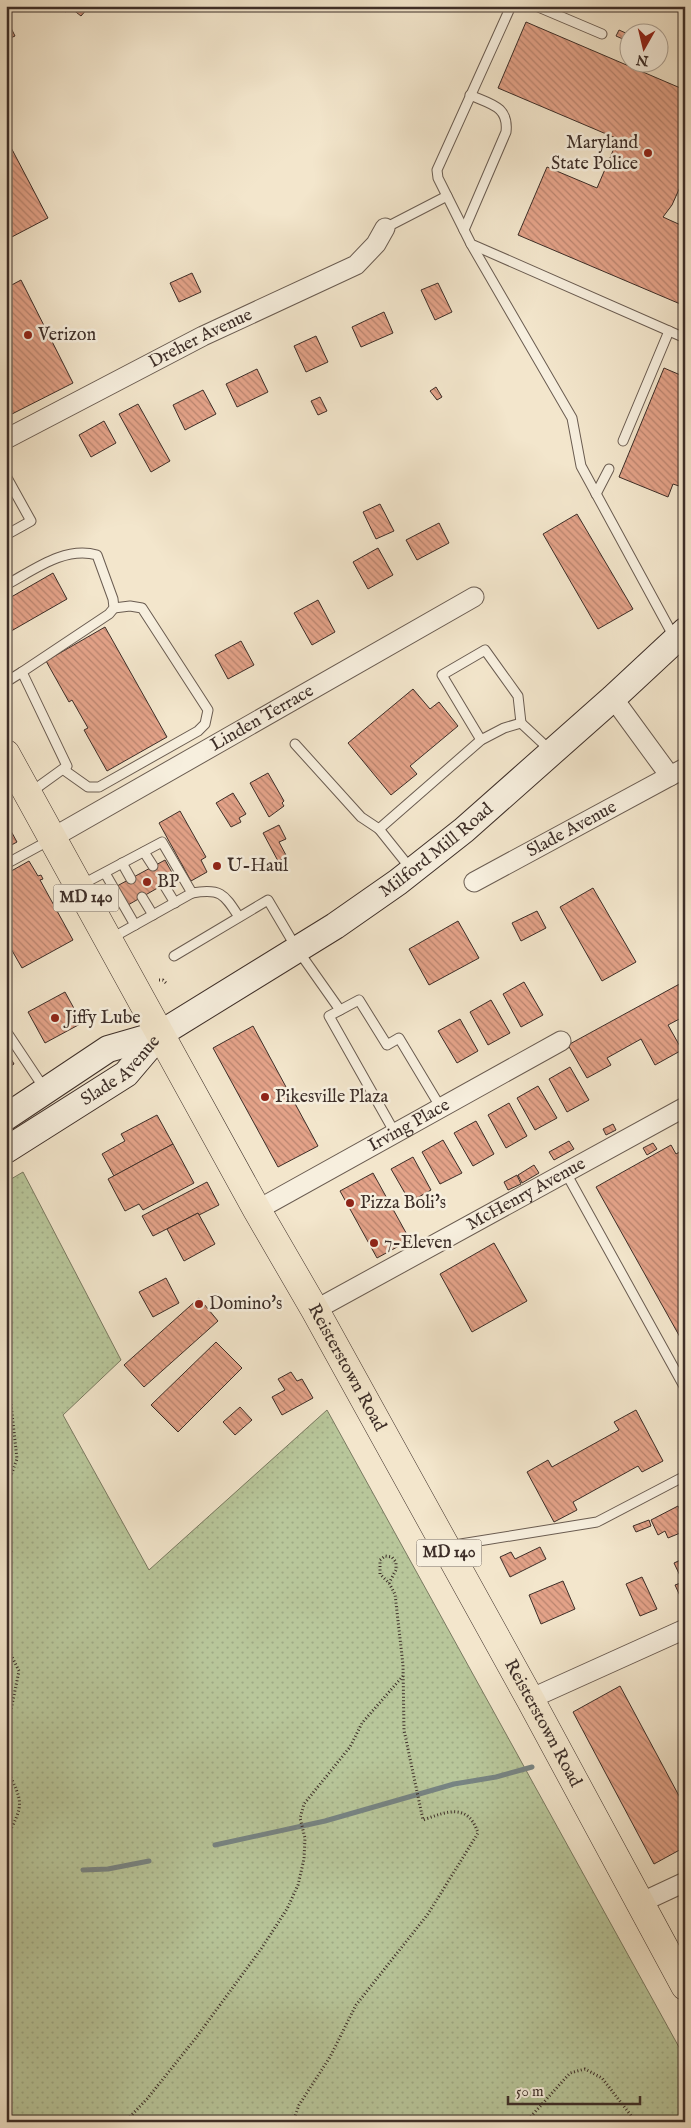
<svg xmlns="http://www.w3.org/2000/svg" width="691" height="2128" font-family="'IM FELL English',serif">
	<defs>
		<pattern id="grass-dots" width="8" height="8" patternUnits="userSpaceOnUse" patternTransform="scale(1.25)"><rect width="8" height="8" fill="#b8c69a"/><path d="M2 2h.1M6 6h.1" fill="none" stroke="#9faa85" stroke-width="1.8" stroke-linecap="round"/></pattern>
		<pattern id="building-back-hatch" width="6" height="6" patternUnits="userSpaceOnUse" patternTransform="scale(1.25)"><rect width="6" height="6" fill="#e3a288"/><path d="M-1 5l2 2M0 0l6 6M5-1l2 2" fill="none" stroke="#b9846f"/></pattern>
	</defs>
	<rect width="100%" height="100%" fill="#f3e6cc"/>
	<filter id="stains"><feTurbulence type="fractalNoise" baseFrequency=".004" numOctaves="4"/><feColorMatrix values="0 0 0 0 .2 0 0 0 0 .09 0 0 0 0 .02 0 0 0 .5 -.17"/></filter>
	<radialGradient id="worn" r=".72"><stop offset=".6" stop-color="#630" stop-opacity="0"/><stop offset="1" stop-color="#630" stop-opacity=".3"/></radialGradient>
	<!-- grass -->
	<path fill="url(#grass-dots)" stroke="#7a7a61" d="M 23,1172 L 121,1360 L 63,1415 L 149,1570 L 327,1410 L 685,2058 L 685,2122 L 6,2122 L 6,1182 Z"/>
	<g fill="none" stroke-linecap="round" stroke-linejoin="round">
		<!-- stream -->
		<g stroke="#778483" stroke-width="5">
			<path d="M 215,1845 L 325,1821 L 454,1784 L 496,1777 L 532,1767"/>
			<path d="M 83,1870 L 108,1869 L 149,1861"/>
		</g>
	</g>
	<!-- building -->
	<g fill="url(#building-back-hatch)" stroke="#3d2e28">
		<path d="M 57,6 L 69,6 L 66,12 Z"/>
		<path d="M 74,6 L 84,6 L 87,9 L 81,16 L 72,9 Z"/>
		<path d="M 526,22 L 685,90 L 685,176 L 672,205 L 663,217 L 685,227 L 685,306 L 518,235 L 547,167 L 597,188 L 618,139 L 498,88 Z"/>
		<path d="M 11,28 L 15,36 L 6,40 L 6,30 Z"/>
		<path d="M 619,30 L 628,34 L 625,40 L 616,36 Z"/>
		<path d="M 6,138 L 48,218 L 6,240 Z"/>
		<path d="M 192,273 L 201,292 L 179,302 L 170,283 Z"/>
		<path d="M 21,280 L 73,383 L 6,417 L 6,288 Z"/>
		<path d="M 438,283 L 452,312 L 435,320 L 421,290 Z"/>
		<path d="M 384,312 L 393,333 L 361,347 L 352,327 Z"/>
		<path d="M 316,336 L 328,362 L 306,372 L 294,346 Z"/>
		<path d="M 664,368 L 685,377 L 685,488 L 673,484 L 668,497 L 619,477 Z"/>
		<path d="M 257,369 L 268,392 L 237,407 L 226,384 Z"/>
		<path d="M 436,387 L 442,397 L 437,400 L 430,391 Z"/>
		<path d="M 203,390 L 216,414 L 185,430 L 173,405 Z"/>
		<path d="M 320,397 L 327,411 L 318,415 L 311,401 Z"/>
		<path d="M 138,404 L 170,461 L 151,472 L 119,414 Z"/>
		<path d="M 104,421 L 116,443 L 91,457 L 79,435 Z"/>
		<path d="M 380,504 L 394,531 L 376,539 L 363,512 Z"/>
		<path d="M 577,514 L 633,609 L 598,629 L 543,534 Z"/>
		<path d="M 439,523 L 449,543 L 417,560 L 406,540 Z"/>
		<path d="M 378,548 L 393,575 L 368,589 L 353,562 Z"/>
		<path d="M 53,573 L 67,599 L 6,634 L 6,600 Z"/>
		<path d="M 318,600 L 335,632 L 312,645 L 294,613 Z"/>
		<path d="M 105,627 L 167,737 L 107,771 L 84,730 L 88,728 L 72,700 L 69,702 L 46,661 Z"/>
		<path d="M 241,641 L 254,665 L 228,679 L 215,655 Z"/>
		<path d="M 413,689 L 430,709 L 439,702 L 458,726 L 410,766 L 417,774 L 391,795 L 348,743 Z"/>
		<path d="M 268,773 L 284,801 L 282,803 L 284,806 L 269,817 L 250,783 Z"/>
		<path d="M 233,793 L 246,814 L 239,818 L 241,822 L 231,827 L 216,803 Z"/>
		<path d="M 180,811 L 206,857 L 201,860 L 207,872 L 191,881 L 159,823 Z"/>
		<path d="M 6,822 L 17,842 L 6,848 Z"/>
		<path d="M 279,825 L 286,839 L 279,842 L 287,857 L 278,861 L 263,833 Z"/>
		<path d="M 165,860 L 175,878 L 128,905 L 117,886 Z"/>
		<path d="M 29,861 L 38,876 L 41,875 L 43,879 L 40,880 L 73,940 L 22,968 L 10,947 L 6,950 L 6,874 Z"/>
		<path d="M 593,888 L 636,962 L 602,981 L 560,907 Z"/>
		<path d="M 537,911 L 546,928 L 521,941 L 512,923 Z"/>
		<path d="M 458,921 L 479,958 L 429,985 L 409,949 Z"/>
		<path d="M 685,981 L 685,1016 L 668,1025 L 682,1050 L 655,1065 L 641,1039 L 607,1058 L 611,1065 L 587,1078 L 568,1045 Z"/>
		<path d="M 524,982 L 543,1015 L 521,1027 L 503,994 Z"/>
		<path d="M 65,992 L 82,1023 L 45,1043 L 28,1012 Z"/>
		<path d="M 491,1000 L 510,1033 L 488,1045 L 470,1012 Z"/>
		<path d="M 460,1019 L 478,1051 L 457,1063 L 438,1031 Z"/>
		<path d="M 253,1026 L 318,1146 L 278,1167 L 213,1048 Z"/>
		<path d="M 6,1050 L 14,1064 L 6,1069 Z"/>
		<path d="M 570,1067 L 589,1100 L 567,1112 L 549,1079 Z"/>
		<path d="M 538,1086 L 557,1118 L 535,1130 L 517,1098 Z"/>
		<path d="M 509,1103 L 527,1136 L 506,1148 L 488,1115 Z"/>
		<path d="M 157,1115 L 173,1144 L 114,1176 L 102,1154 L 125,1141 L 121,1134 Z"/>
		<path d="M 476,1121 L 494,1154 L 473,1166 L 454,1133 Z"/>
		<path d="M 613,1124 L 616,1130 L 606,1135 L 603,1129 Z"/>
		<path d="M 443,1140 L 462,1173 L 440,1184 L 422,1152 Z"/>
		<path d="M 569,1141 L 574,1149 L 554,1160 L 549,1152 Z"/>
		<path d="M 653,1143 L 657,1149 L 647,1155 L 643,1148 Z"/>
		<path d="M 173,1144 L 194,1183 L 143,1210 L 139,1204 L 125,1211 L 108,1179 Z"/>
		<path d="M 671,1145 L 676,1154 L 685,1149 L 685,1346 L 596,1187 Z"/>
		<path d="M 413,1157 L 431,1190 L 410,1202 L 391,1169 Z"/>
		<path d="M 534,1165 L 539,1173 L 522,1183 L 518,1175 Z"/>
		<path d="M 373,1173 L 410,1240 L 377,1258 L 340,1191 Z"/>
		<path d="M 517,1175 L 521,1184 L 508,1190 L 504,1182 Z"/>
		<path d="M 207,1182 L 219,1205 L 199,1215 L 198,1213 L 153,1236 L 142,1216 Z"/>
		<path d="M 198,1213 L 215,1244 L 184,1261 L 167,1229 Z"/>
		<path d="M 494,1243 L 527,1301 L 472,1332 L 440,1274 Z"/>
		<path d="M 166,1278 L 179,1303 L 153,1317 L 139,1292 Z"/>
		<path d="M 199,1298 L 218,1321 L 144,1387 L 124,1365 Z"/>
		<path d="M 216,1342 L 242,1368 L 178,1432 L 151,1405 Z"/>
		<path d="M 291,1372 L 297,1381 L 302,1379 L 313,1398 L 282,1415 L 272,1397 L 285,1390 L 278,1379 Z"/>
		<path d="M 240,1407 L 252,1420 L 235,1435 L 223,1422 Z"/>
		<path d="M 636,1410 L 663,1461 L 642,1472 L 638,1466 L 573,1502 L 577,1510 L 554,1522 L 527,1472 L 548,1460 L 552,1467 L 619,1430 L 614,1422 Z"/>
		<path d="M 678,1506 L 685,1521 L 685,1531 L 668,1538 L 665,1531 L 658,1535 L 651,1520 Z"/>
		<path d="M 649,1520 L 651,1526 L 636,1532 L 633,1526 Z"/>
		<path d="M 540,1547 L 546,1559 L 510,1577 L 500,1557 L 511,1552 L 515,1559 Z"/>
		<path d="M 685,1558 L 685,1596 L 681,1598 L 675,1585 L 683,1582 L 674,1563 Z"/>
		<path d="M 642,1577 L 657,1609 L 640,1616 L 626,1584 Z"/>
		<path d="M 563,1581 L 575,1609 L 541,1624 L 529,1595 Z"/>
		<path d="M 620,1686 L 685,1807 L 685,1847 L 654,1864 L 573,1712 Z"/>
	</g>
	<g fill="none" stroke-linecap="round" stroke-linejoin="round">
		<!-- lane casing -->
		<g stroke="#6a5c51" stroke-width="11">
			<g id="lane">
				<path d="M 511,6 L 437,170 L 438,178 L 471,244 L 685,338"/>
				<path d="M 536,6 L 602,34"/>
				<path d="M 385,228 L 447,196"/>
				<path d="M 464,230 L 506,132 C 509,106 490,104 470,95"/>
				<path d="M 471,244 L 572,418 L 581,466 L 674,637"/>
				<path d="M 623,441 L 669,331"/>
				<path d="M 6,476 L 31,521 L 6,535"/>
				<path d="M 596,494 L 609,469"/>
				<path d="M 6,585 C 34,570 64,546 97,555 L 113,599 L 114,608 L 109,614 L 22,672"/>
				<path d="M 6,682 L 22,672 L 67,766 L 31,792"/>
				<path d="M 481,740 L 442,675 L 485,650 L 518,696 L 521,723"/>
				<path d="M 295,744 L 361,817 L 379,829"/>
				<path d="M 64,770 L 88,787 L 99,787 L 198,731 L 205,724 L 208,710 L 142,608 L 130,606 L 114,608"/>
				<path d="M 144,852 L 153,866"/>
				<path d="M 122,863 L 131,879"/>
				<path d="M 6,864 L 50,840"/>
				<path d="M 411,869 L 379,829 L 481,740 L 504,728 L 521,723 L 550,750"/>
				<path d="M 105,873 L 135,925"/>
				<path d="M 81,885 L 162,842 L 192,893 L 110,939"/>
				<path d="M 164,885 L 175,903"/>
				<path d="M 192,893 C 221,888 224,894 239,917"/>
				<path d="M 142,897 L 153,915"/>
				<path d="M 174,956 L 268,900 L 297,949 L 340,1010"/>
				<path d="M 6,1031 L 44,1088"/>
				<path d="M 395,1133 L 329,1016 L 359,1000 L 387,1045 L 399,1038 L 441,1108"/>
				<path d="M 566,1173 L 685,1388"/>
				<path d="M 448,1546 L 597,1522 L 685,1476"/>
			</g>
		</g>
		<!-- street casing -->
		<g stroke="#6a5c51" stroke-width="21">
			<g id="street">
				<path id="s1" d="M 6,439 L 203,336 L 356,265 L 376,244 L 385,228"/>
				<path d="M 613,698 L 670,776"/>
				<path id="s2" d="M 52,838 L 474,597"/>
				<path id="s3" d="M 474,882 L 685,768"/>
				<path id="s4" d="M 257,1210 L 561,1041"/>
				<path id="s5" d="M 315,1310 L 685,1107"/>
				<path d="M 530,1699 L 685,1629"/>
				<path d="M 640,1903 L 685,1882"/>
			</g>
		</g>
		<!-- secondary casing -->
		<g stroke="#3d2e28" stroke-width="28">
			<g id="secondary">
				<path id="s6" d="M 6,1117 L 108,1049 L 160,1034 L 335,926 L 398,882 L 464,830 L 613,698 L 685,631"/>
				<path id="s7" d="M 6,1150 L 126,1074 L 160,1034"/>
			</g>
		</g>
		<!-- primary casing -->
		<g stroke="#3d2e28" stroke-width="29">
			<g id="primary">
				<path id="s8" d="M 6,754 L 257,1210 L 315,1310 L 530,1699 L 685,1986"/>
			</g>
		</g>
		<!-- path -->
		<g stroke="#3d2e28" stroke-width="3" stroke-dasharray="1 2.5" stroke-linecap="butt">
			<path d="M 159,980 L 163,980 L 166,983"/>
			<path d="M 6,1359 L 17,1459 L 6,1489"/>
			<path d="M 6,1527 L 11,1551 L 6,1577"/>
			<path d="M 6,1645 L 19,1671 L 6,1734"/>
			<path d="M 6,1768 C 24,1804 24,1803 6,1839"/>
			<path d="M 125,2122 L 147,2099 L 195,2039 L 261,1949 L 287,1909 L 298,1885 L 304,1859 L 305,1838 L 300,1818 L 304,1804 L 350,1747 L 362,1723 L 403,1676"/>
			<path d="M 293,2122 L 299,2105 L 330,2057 L 356,2005 L 428,1914 L 478,1833 C 468,1803 448,1811 423,1820 L 404,1730 L 403,1665 L 395,1594 L 389,1583 L 380,1574 L 380,1560 L 385,1556 L 392,1557 L 396,1562 L 396,1570 L 389,1583"/>
			<path d="M 526,2122 L 570,2073 L 585,2069 L 602,2078 L 636,2122"/>
		</g>
		<!-- lane -->
		<use href="#lane" stroke="#f7efde" stroke-width="9"/>
		<!-- street -->
		<use href="#street" stroke="#f7efde" stroke-width="19"/>
		<!-- secondary -->
		<use href="#secondary" stroke="#f7efde" stroke-width="26"/>
		<!-- primary -->
		<use href="#primary" stroke="#f3e6cc" stroke-width="28"/>
	</g>
	<!-- markers -->
	<g fill="#8f2418" stroke="#f7efde" stroke-width="2">
		<circle cx="648" cy="153" r="5"/>
		<circle cx="28" cy="335" r="5"/>
		<circle cx="217" cy="866" r="5"/>
		<circle cx="147" cy="882" r="5"/>
		<circle cx="55" cy="1018" r="5"/>
		<circle cx="265" cy="1097" r="5"/>
		<circle cx="350" cy="1203" r="5"/>
		<circle cx="374" cy="1243" r="5"/>
		<circle cx="199" cy="1304" r="5"/>
	</g>
	<g text-anchor="middle" dominant-baseline="central" stroke-width="5" stroke-linejoin="round" paint-order="stroke">
		<!-- shield labels -->
		<g fill="#f7efde" stroke="#75685f" stroke-width="1">
			<rect x="53.5" y="884.5" width="65" height="27" rx="4"/>
			<rect x="416.5" y="1539.5" width="65" height="27" rx="4"/>
		</g>
		<g font-size="16" font-weight="bold" fill="#3d2e28">
			<text x="86" y="898">MD 140</text>
			<text x="449" y="1553">MD 140</text>
		</g>
		<!-- poi labels -->
		<g font-size="18" fill="#3d2e28" stroke="#f7efde" text-anchor="start">
			<text x="638" y="143" text-anchor="end">Maryland<tspan x="638" dy="21">State Police</tspan></text>
			<text x="38" y="335">Verizon</text>
			<text x="227" y="866">U-Haul</text>
			<text x="157" y="882">BP</text>
			<text x="65" y="1018">Jiffy Lube</text>
			<text x="275" y="1097">Pikesville Plaza</text>
			<text x="360" y="1203">Pizza Boli's</text>
			<text x="384" y="1243">7-Eleven</text>
			<text x="209" y="1304">Domino's</text>
		</g>
		<!-- street labels -->
		<g font-size="18" fill="#3d2e28" stroke="#f7efde">
			<text stroke="none"><textPath href="#s1" startOffset="219">Dreher Avenue</textPath></text>
			<text stroke="none"><textPath href="#s2" startOffset="242">Linden Terrace</textPath></text>
			<text stroke="none"><textPath href="#s3" startOffset="111">Slade Avenue</textPath></text>
			<text stroke="none"><textPath href="#s6" startOffset="509">Milford Mill Road</textPath></text>
			<text stroke="none"><textPath href="#s7" startOffset="140">Slade Avenue</textPath></text>
			<text stroke="none"><textPath href="#s4" startOffset="174">Irving Place</textPath></text>
			<text stroke="none"><textPath href="#s5" startOffset="241">McHenry Avenue</textPath></text>
			<text stroke="none"><textPath href="#s8" startOffset="702">Reisterstown Road</textPath></text>
			<text stroke="none"><textPath href="#s8" startOffset="1108">Reisterstown Road</textPath></text>
		</g>
	</g>
	<!-- margin -->
	<rect width="691" height="2128" fill="none" stroke="#f3e6cc" stroke-width="25"/>
	<rect x="8" y="8" width="676" height="2113" fill="none" stroke="#3d2e28" stroke-width="2.5"/>
	<rect x="12" y="12" width="666" height="2103" fill="none" stroke="#3d2e28"/>
	<!-- north arrow -->
	<g transform="translate(644 48) rotate(188)"><circle r="24" fill="#f7efde" stroke="#ada295"/>
	<path d="M0-4L9 19L0 12L-9 19Z" fill="#8f2418"/>
	<text y="-8" font-size="14" font-weight="bold" text-anchor="middle" fill="#3d2e28">N</text>
	</g>
	<!-- scale -->
	<path d="M508 2096v8h132v-8" fill="none" stroke="#3d2e28" stroke-width="2.5"/>
	<text x="516" y="2096" font-size="15" fill="#3d2e28" stroke="#f7efde" stroke-width="4" paint-order="stroke">50 m</text>
	<rect width="100%" height="100%" filter="url(#stains)"/>
	<rect width="100%" height="100%" fill="url(#worn)"/>
</svg>
